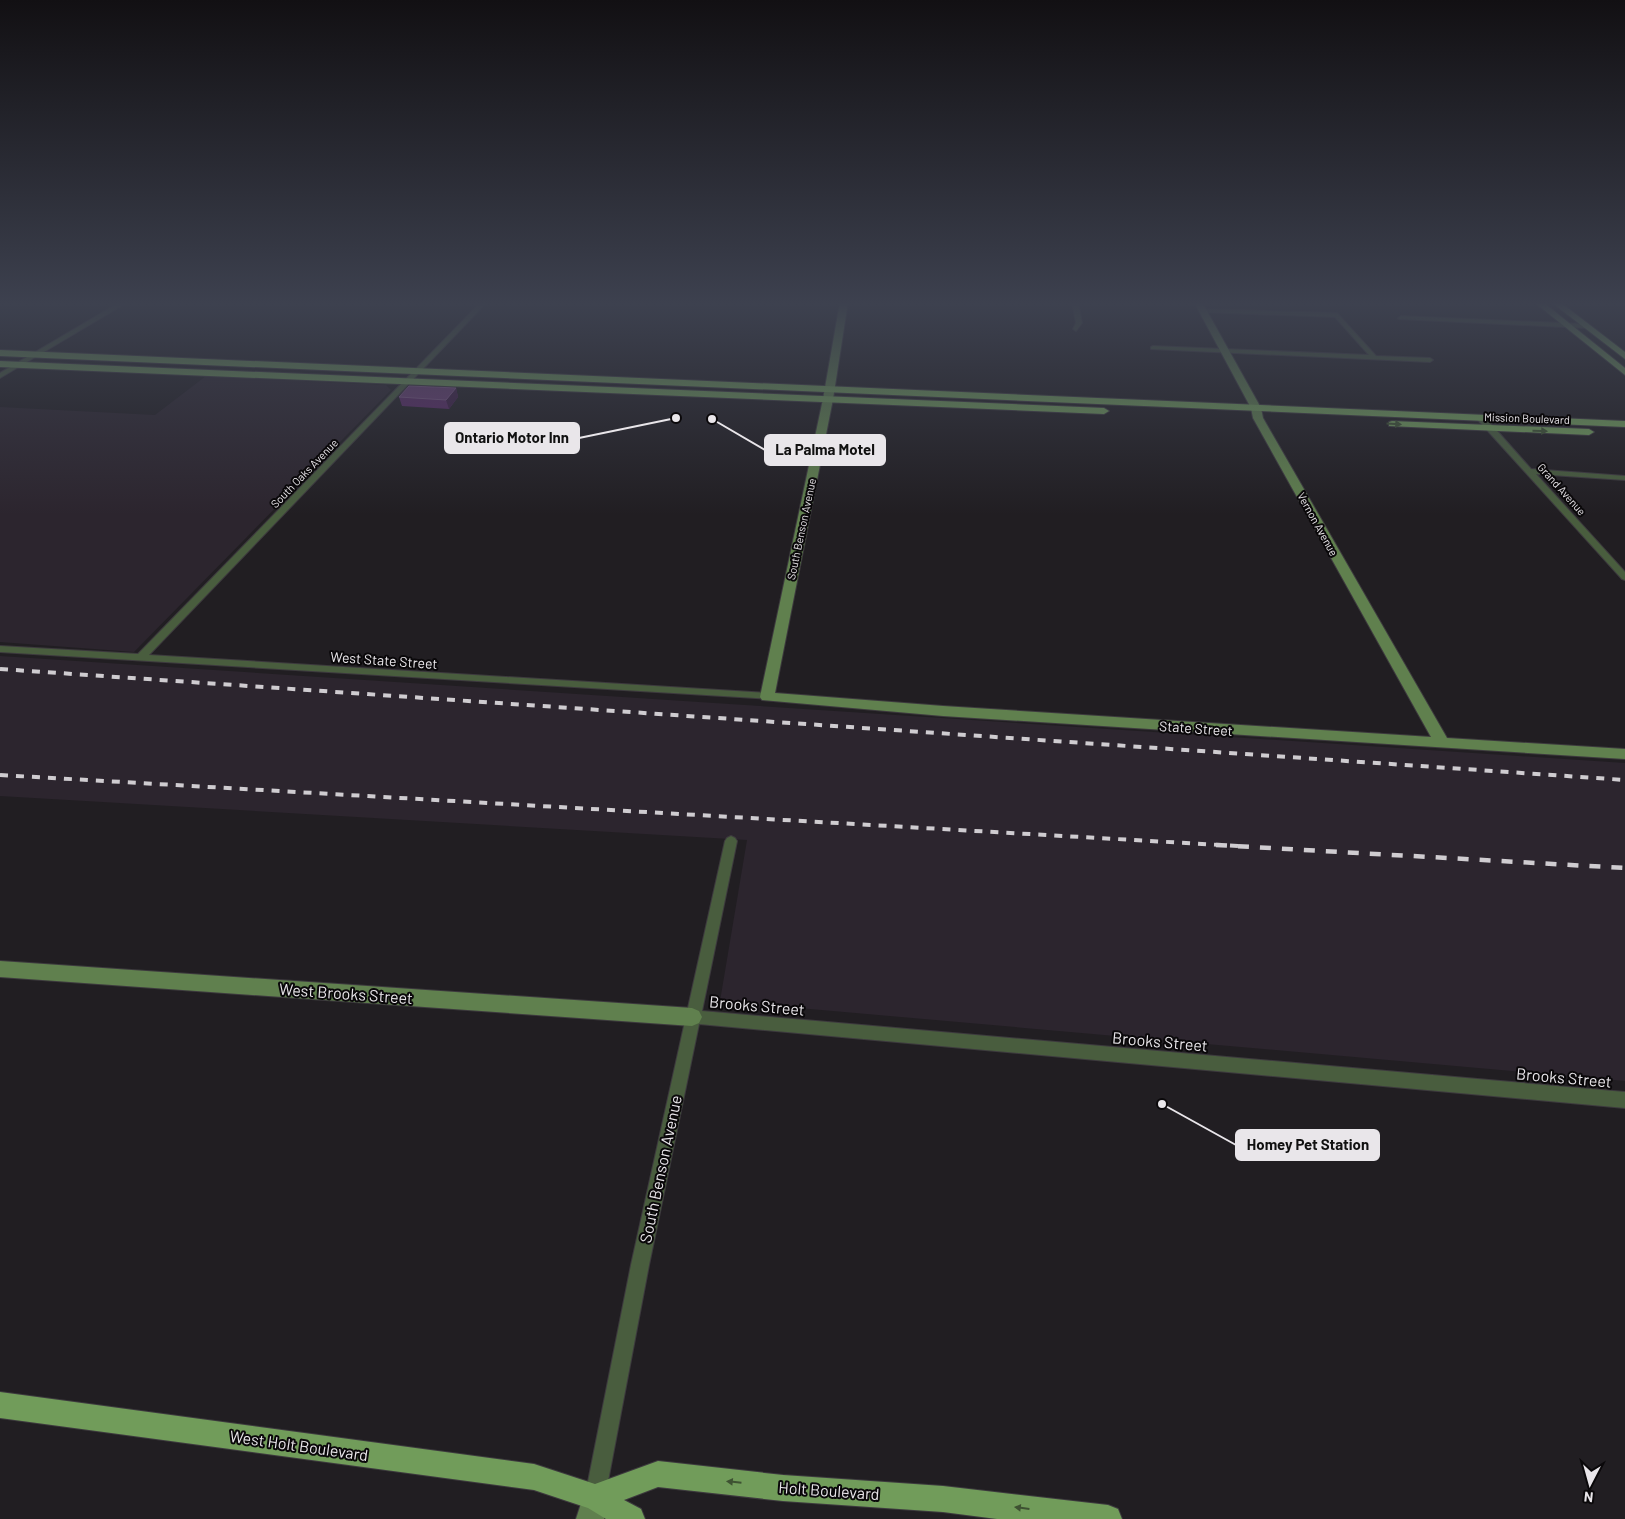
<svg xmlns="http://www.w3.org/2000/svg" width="1625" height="1519" font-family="Barlow,sans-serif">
	<rect width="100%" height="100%" fill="#211e22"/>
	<!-- built -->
	<g fill="#2c252e">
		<path d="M 206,376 L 386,385 L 391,390 L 134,652 L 0,642 L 0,407 L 155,415 Z"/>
		<path d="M 0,656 L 1625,763 L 1625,1081 L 720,1001 L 747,840 L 0,796 Z"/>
	</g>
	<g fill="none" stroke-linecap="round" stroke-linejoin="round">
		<!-- street casing -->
		<g stroke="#3d3a3e" stroke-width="2">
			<g id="street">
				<path d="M 120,302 L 128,302 L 0,378 L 0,373 Z"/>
				<path d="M 481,302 L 487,302 L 149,655 L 767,693 L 771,695 L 772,697 L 771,699 L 0,652 L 0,646 L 138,654 Z"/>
				<path d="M 1072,302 L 1078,302 L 1082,323 L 1076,331 L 1073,329 L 1076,323 Z"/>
				<path d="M 1203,309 L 1337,313 L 1376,356 L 1430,358 L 1433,360 L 1430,362 L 1151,349 L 1151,347 L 1153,346 L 1369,355 L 1335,317 L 1201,312 L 1201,310 Z"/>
				<path d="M 1401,316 L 1585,324 L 1588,326 L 1585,328 L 1399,319 L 1398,318 Z"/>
				<path d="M 1477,415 L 1483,415 L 1531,469 L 1625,476 L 1625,480 L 1536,474 L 1625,572 L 1625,580 L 1622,579 L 1477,419 Z"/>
				<path d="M 731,836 L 735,838 L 737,841 L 702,1011 L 1625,1092 L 1625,1108 L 699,1024 L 649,1265 L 605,1497 L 602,1504 L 595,1507 L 588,1504 L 585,1497 L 631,1265 L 725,841 L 727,838 Z"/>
			</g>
		</g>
		<!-- secondary casing -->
		<g stroke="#3d3a3e" stroke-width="2">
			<g id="secondary">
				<path d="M 840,302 L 848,302 L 833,399 L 775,693 L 943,706 L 1431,737 L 1253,418 L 1251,408 L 1194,302 L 1202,302 L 1261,408 L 1263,418 L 1447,738 L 1625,749 L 1625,759 L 943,716 L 762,700 L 760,697 L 823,399 Z"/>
				<path d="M 0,961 L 692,1008 L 699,1011 L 702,1017 L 699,1023 L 692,1026 L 0,977 Z"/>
				<path d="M 595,1484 L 604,1488 L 608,1497 L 604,1519 L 576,1519 L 586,1488 Z"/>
			</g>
		</g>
		<!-- primary casing -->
		<g stroke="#3d3a3e" stroke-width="2">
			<g id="primary">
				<path d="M 1534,302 L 1543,302 L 1625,368 L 1625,375 Z"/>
				<path d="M 1551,302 L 1560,302 L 1625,352 L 1625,359 Z"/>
				<path d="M 0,350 L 1625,421 L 1625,427 L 0,356 Z"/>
				<path d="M 0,361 L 1104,408 L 1109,411 L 1104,414 L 0,367 Z"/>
				<path d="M 1392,421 L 1589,429 L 1594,432 L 1589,435 L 1389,426 L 1389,422 Z"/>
				<path d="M 0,1392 L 534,1464 L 595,1484 L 658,1461 L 783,1475 L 943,1486 L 1108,1505 L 1118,1509 L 1122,1519 L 997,1519 L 943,1512 L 783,1501 L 658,1487 L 624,1500 L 641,1509 L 645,1519 L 606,1519 L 588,1508 L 534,1490 L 0,1418 Z"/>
			</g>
		</g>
		<!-- street -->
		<use href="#street" fill="#495d3e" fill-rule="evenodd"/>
		<!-- secondary -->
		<use href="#secondary" fill="#60804e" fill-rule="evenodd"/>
		<!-- primary -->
		<use href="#primary" fill="#719c5a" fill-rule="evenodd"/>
		<!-- rail-far1 -->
		<g stroke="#cfccd0" stroke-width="4" stroke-dasharray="8 8" stroke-linecap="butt">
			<path d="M 0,669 L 1625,780"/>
			<path d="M 0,775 L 1238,846"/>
		</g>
		<!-- rail -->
		<path stroke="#cfccd0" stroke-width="4.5" stroke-dasharray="11 11" stroke-linecap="butt" d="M 1216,845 L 1625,868"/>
	</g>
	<!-- wall -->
	<path fill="#5c2968" d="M 456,388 L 458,397 L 449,409 L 402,406 L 399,397 Z"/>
	<!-- shaded-wall -->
	<path fill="#3e1c46" d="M 456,388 L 458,397 L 449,409 L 446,400 Z"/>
	<!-- building -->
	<path fill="#6b3e76" stroke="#7f5888" d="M 409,386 L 456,388 L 446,400 L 399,397 Z"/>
	<!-- one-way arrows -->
	<defs><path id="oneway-solid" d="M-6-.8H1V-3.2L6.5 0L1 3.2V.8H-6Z" transform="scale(1.25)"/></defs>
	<g fill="#3e5232">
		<use href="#oneway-solid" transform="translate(1394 424) rotate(3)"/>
		<use href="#oneway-solid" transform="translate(1540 431) rotate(2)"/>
		<use href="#oneway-solid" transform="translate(734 1482) rotate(-174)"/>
		<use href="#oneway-solid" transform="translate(1022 1508) rotate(-173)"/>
	</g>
	<!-- sky -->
	<linearGradient id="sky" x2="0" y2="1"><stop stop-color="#121013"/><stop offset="0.59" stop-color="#3d414f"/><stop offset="1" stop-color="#3d414f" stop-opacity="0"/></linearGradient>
	<rect width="1625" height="515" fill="url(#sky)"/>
	<g text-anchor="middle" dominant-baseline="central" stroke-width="4" stroke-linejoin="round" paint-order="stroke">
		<!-- far-street labels -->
		<g font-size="11" fill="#e9e6ea" stroke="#0a080a">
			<text transform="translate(1527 418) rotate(2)">Mission Boulevard</text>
			<text transform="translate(304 473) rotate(-46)">South Oaks Avenue</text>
			<text transform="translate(1562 489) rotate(48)">Grand Avenue</text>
			<text transform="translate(1318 524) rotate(61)">Vernon Avenue</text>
			<text transform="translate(801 529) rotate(-78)">South Benson Avenue</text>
		</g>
		<!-- street labels -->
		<g font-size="14" fill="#e9e6ea" stroke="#0a080a">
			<text transform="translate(384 660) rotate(4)">West State Street</text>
			<text transform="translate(1196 728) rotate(4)">State Street</text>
		</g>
		<!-- near-street labels -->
		<g font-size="16" fill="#e9e6ea" stroke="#0a080a">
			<text transform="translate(346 993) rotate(4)">West Brooks Street</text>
			<text transform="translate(757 1005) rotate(5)">Brooks Street</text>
			<text transform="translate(1160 1041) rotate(5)">Brooks Street</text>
			<text transform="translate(1564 1077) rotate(5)">Brooks Street</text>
			<text transform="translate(660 1169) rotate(-78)">South Benson Avenue</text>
			<text transform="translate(299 1445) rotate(8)">West Holt Boulevard</text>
			<text transform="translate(829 1490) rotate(4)">Holt Boulevard</text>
		</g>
	</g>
	<!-- callouts -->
	<path fill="none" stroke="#e9e6ea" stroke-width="2" d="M676 418L579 438M712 419L765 450M1162 1104L1236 1145"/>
	<g fill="#e9e6ea" stroke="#0a080a" stroke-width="2">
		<circle cx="676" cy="418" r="5"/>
		<circle cx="712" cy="419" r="5"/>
		<circle cx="1162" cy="1104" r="5"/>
	</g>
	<g fill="#e9e6ea" stroke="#e9e6ea" stroke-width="2">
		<rect x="445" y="423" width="134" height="30" rx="5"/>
		<rect x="765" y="435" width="120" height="30" rx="5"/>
		<rect x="1236" y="1130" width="143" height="30" rx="5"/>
	</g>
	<g font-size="15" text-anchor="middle" font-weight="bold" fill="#111">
		<text x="512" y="443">Ontario Motor Inn</text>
		<text x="825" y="455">La Palma Motel</text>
		<text x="1308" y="1150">Homey Pet Station</text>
	</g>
	<!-- north arrow -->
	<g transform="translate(1590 1484) rotate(186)" stroke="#0a080a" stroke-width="4" paint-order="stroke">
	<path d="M0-4L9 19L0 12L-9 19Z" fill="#e9e6ea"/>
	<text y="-8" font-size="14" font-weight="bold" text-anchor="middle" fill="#e9e6ea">N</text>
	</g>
</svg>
